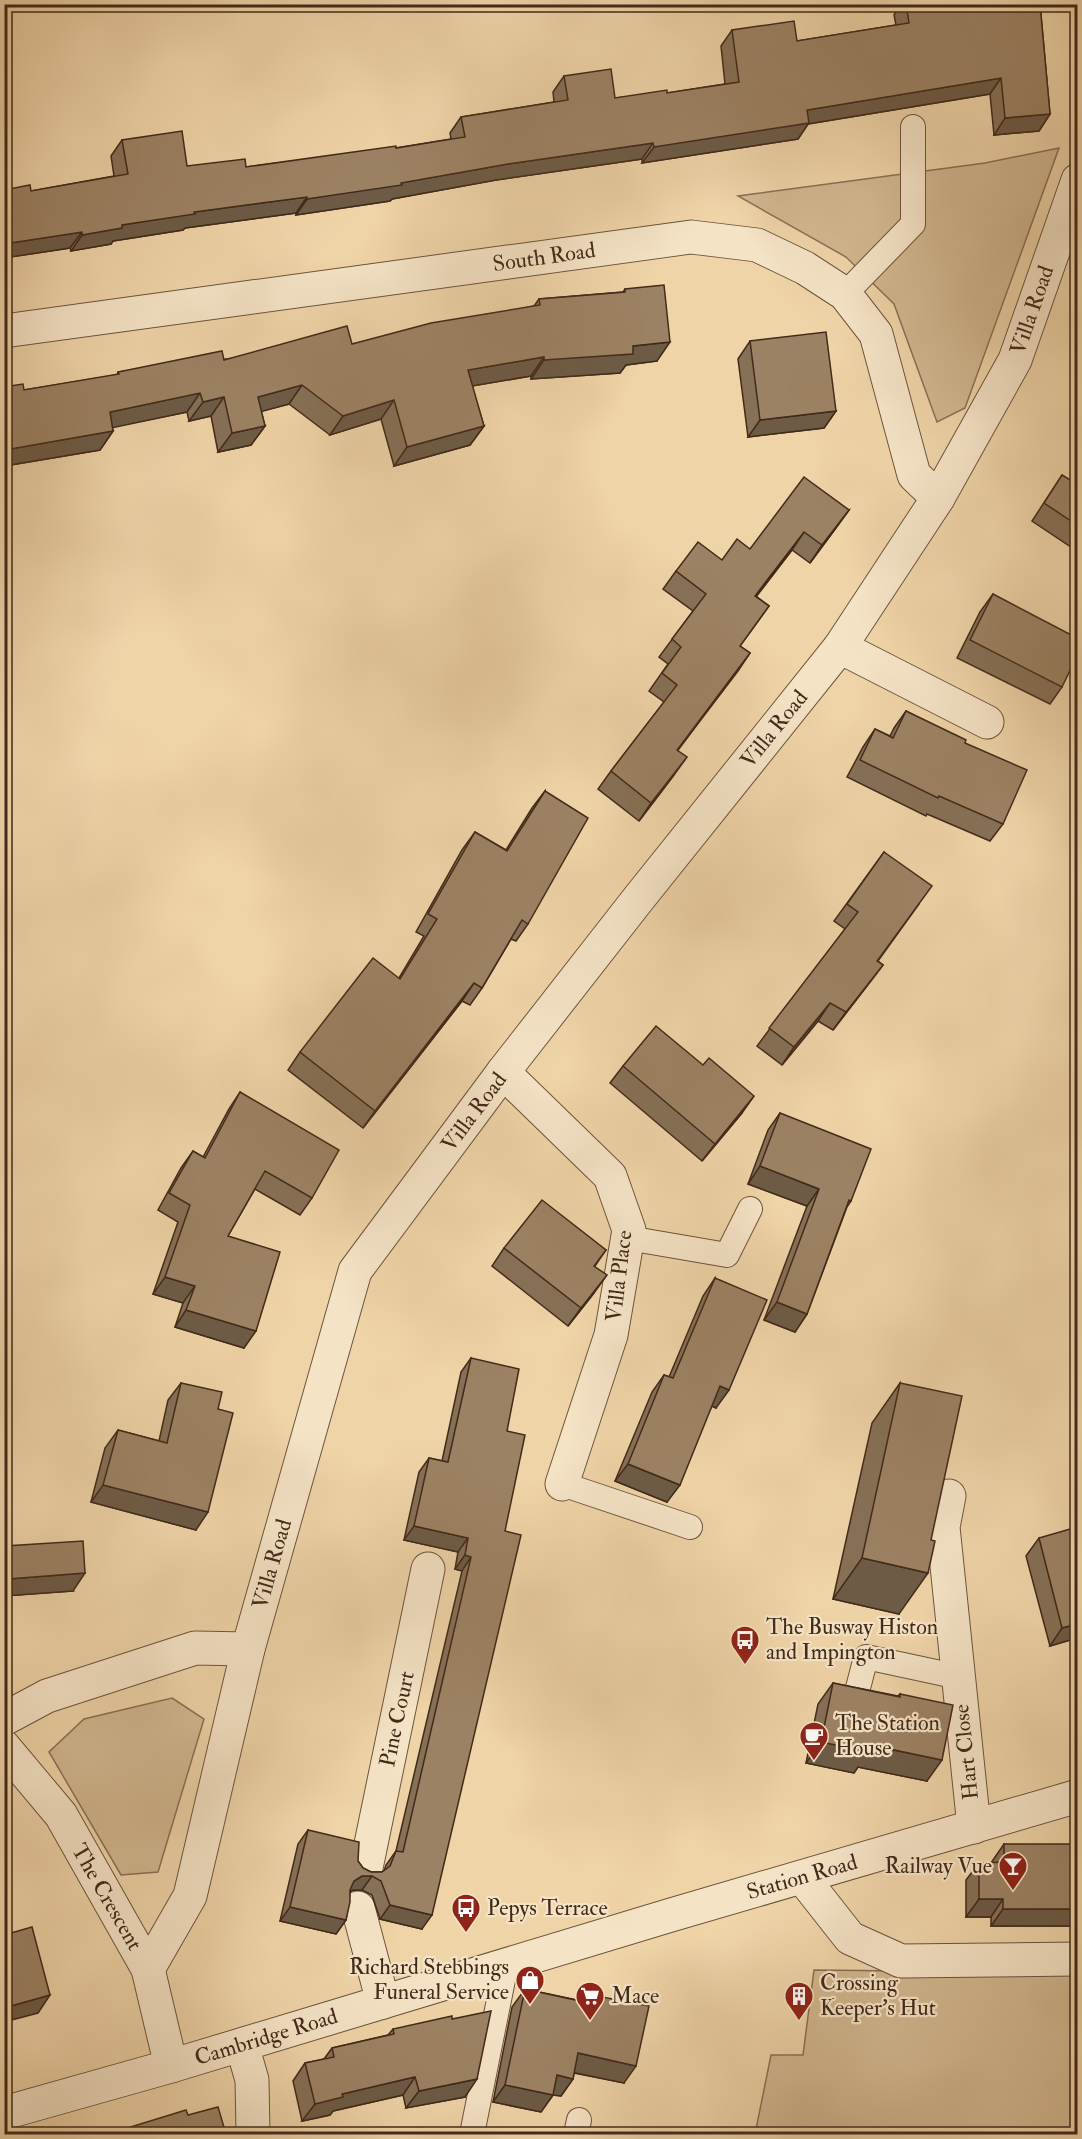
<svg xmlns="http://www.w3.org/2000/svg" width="1082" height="2139" font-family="'IM FELL Double Pica',serif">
	<rect width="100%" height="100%" fill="#efd4a8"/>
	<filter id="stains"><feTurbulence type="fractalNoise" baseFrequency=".00333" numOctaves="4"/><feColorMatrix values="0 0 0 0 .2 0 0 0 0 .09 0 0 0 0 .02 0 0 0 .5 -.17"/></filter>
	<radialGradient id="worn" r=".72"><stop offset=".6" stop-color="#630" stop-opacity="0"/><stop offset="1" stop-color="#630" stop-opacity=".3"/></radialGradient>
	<!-- green -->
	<g fill="#d2b790" stroke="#8a7055" stroke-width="1.5">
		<path d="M 1059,148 L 965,408 L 937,422 L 894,304 L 846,257 L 738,196 L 985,163 Z"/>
		<path d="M 172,1698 L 204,1719 L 158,1872 L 121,1875 L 49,1752 L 84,1719 Z"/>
		<path d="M 814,1970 L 1077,1973 L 1077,2134 L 755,2134 L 771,2055 L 803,2055 Z"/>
	</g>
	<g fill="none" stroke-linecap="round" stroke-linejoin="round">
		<!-- service casing -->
		<g stroke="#6d543e" stroke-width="26">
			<g id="service">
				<path d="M 845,294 L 913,224 L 913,127"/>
				<path d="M 628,1238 L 727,1255 L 750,1209"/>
				<path d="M 562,1484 L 690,1527"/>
				<path d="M 858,1688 L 866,1657 L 959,1677"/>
				<path d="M 472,2134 L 506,1965"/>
				<path d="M 576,2134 L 579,2120"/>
			</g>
		</g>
		<!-- minor casing -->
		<g stroke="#6d543e" stroke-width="35">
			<g id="minor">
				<path d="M 4,331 L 691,237 L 757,245 L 805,268 L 845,294 L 876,334 L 914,475 L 938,498"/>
				<path d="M 840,647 L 987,722"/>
				<path d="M 503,1072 L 610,1176 L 629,1230 L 611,1335 L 562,1484"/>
				<path d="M 949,1496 L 943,1527 L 974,1827"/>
				<path d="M 4,1719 L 47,1696 L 195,1648 L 248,1649"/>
				<path d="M 4,1747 L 61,1815 L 148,1969 L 171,2066"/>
				<path d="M 366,1868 L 428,1569"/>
				<path d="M 802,1877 L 850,1938 L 901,1961 L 1078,1959"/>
				<path d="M 358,1908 L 383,2002"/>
				<path d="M 148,1969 L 190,1896 L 248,1649 L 355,1271 L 503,1072 L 639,898 L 840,647 L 938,498 L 1015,360 L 1078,180"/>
				<path d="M 242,2045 L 252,2080 L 253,2134"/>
			</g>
		</g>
		<!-- tertiary casing -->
		<g stroke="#6d543e" stroke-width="35">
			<path id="tertiary" d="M 4,2113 L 171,2066 L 671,1915 L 1078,1796"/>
		</g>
		<!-- service -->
		<use href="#service" stroke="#f5e3c6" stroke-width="24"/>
		<!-- minor -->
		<use href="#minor" stroke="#f5e3c6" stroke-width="33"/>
		<!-- tertiary -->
		<use href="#tertiary" stroke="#f5e3c6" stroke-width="33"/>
	</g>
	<!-- wall -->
	<g fill="#867056" stroke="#422a1a" stroke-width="1.5">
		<path d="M 901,4 L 1040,4 L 1050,114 L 1039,131 L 994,135 L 990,94 L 808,124 L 798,139 L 642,163 L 642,159 L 496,180 L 392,199 L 390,201 L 296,215 L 296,213 L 185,228 L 183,230 L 113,241 L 111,244 L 71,251 L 70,248 L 4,258 L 4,190 L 31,191 L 114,176 L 111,156 L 122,140 L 187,166 L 246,167 L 396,148 L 451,139 L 450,133 L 461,117 L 554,102 L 553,92 L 564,76 L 615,98 L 667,93 L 725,84 L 721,46 L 732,30 L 797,41 L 896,25 L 894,15 Z"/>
		<path d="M 625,289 L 657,361 L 626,365 L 620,373 L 531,379 L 531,376 L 472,386 L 484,426 L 470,445 L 394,466 L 381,419 L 330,435 L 289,404 L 261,411 L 265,426 L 251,445 L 218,452 L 211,416 L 189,421 L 187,412 L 112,427 L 113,431 L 100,450 L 4,466 L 4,387 L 24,390 L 117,375 L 118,372 L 352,344 L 534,306 L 539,299 L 623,292 Z"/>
		<path d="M 750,341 L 836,411 L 824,428 L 748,437 L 738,359 Z"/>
		<path d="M 1062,475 L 1074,483 L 1077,477 L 1077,551 L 1032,521 Z"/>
		<path d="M 849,510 L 810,563 L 792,550 L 756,596 L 769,606 L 740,646 L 750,653 L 678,750 L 674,775 L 639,821 L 598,789 L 611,771 L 664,702 L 649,691 L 668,664 L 659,657 L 693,611 L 663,589 L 676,571 L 722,560 Z"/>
		<path d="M 993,594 L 1062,687 L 1050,704 L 957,658 L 980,612 Z"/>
		<path d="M 906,711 L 965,743 L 1003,824 L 990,841 L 927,814 L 926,816 L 847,777 L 863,747 L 875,729 L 890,736 L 894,728 Z"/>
		<path d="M 545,791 L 528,924 L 516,941 L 511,939 L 482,988 L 470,1005 L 462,1001 L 363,1128 L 288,1070 L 300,1052 L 399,978 L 424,936 L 416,932 L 462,850 L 475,832 L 506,850 L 532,808 Z"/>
		<path d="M 884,852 L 919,904 L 878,961 L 883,965 L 870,982 L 833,1030 L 818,1021 L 782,1065 L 757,1046 L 845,929 L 834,921 Z"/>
		<path d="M 703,1065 L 742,1113 L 702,1161 L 610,1083 L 623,1066 Z"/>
		<path d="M 240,1092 L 312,1198 L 300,1215 L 255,1189 L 228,1236 L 244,1348 L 175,1327 L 183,1303 L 153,1294 L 178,1222 L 158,1210 L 181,1168 L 193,1151 L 203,1157 L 229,1109 Z"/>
		<path d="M 780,1113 L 851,1201 L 847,1207 L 807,1314 L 795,1332 L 764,1320 L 807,1206 L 748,1184 L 768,1130 Z"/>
		<path d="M 504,1248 L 606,1250 L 595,1266 L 594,1293 L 568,1326 L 492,1266 Z"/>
		<path d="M 715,1278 L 716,1408 L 712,1406 L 667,1502 L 615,1481 L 652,1392 L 664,1375 L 669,1377 L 703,1296 Z"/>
		<path d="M 471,1358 L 507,1431 L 505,1531 L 422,1929 L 380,1919 L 372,1895 L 362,1890 L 353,1890 L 350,1892 L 346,1920 L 336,1934 L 280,1921 L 298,1844 L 308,1830 L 358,1861 L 363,1868 L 371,1872 L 382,1872 L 384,1871 L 386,1865 L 396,1851 L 462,1571 L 455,1569 L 458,1552 L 404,1540 L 419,1472 L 429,1458 L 442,1461 L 461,1372 Z"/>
		<path d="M 181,1383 L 218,1409 L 196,1530 L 91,1502 L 105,1448 L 118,1430 L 159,1441 L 168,1400 Z"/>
		<path d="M 900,1383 L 899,1614 L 833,1599 L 872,1423 Z"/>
		<path d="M 1039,1538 L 1077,1638 L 1050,1646 L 1026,1556 Z"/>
		<path d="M 5,1546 L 73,1591 L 4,1596 Z"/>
		<path d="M 833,1683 L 898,1696 L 900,1694 L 927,1781 L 858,1767 L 854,1773 L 806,1763 L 818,1704 Z"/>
		<path d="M 1004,1844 L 1072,1871 L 1077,1871 L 1077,1926 L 991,1926 L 991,1917 L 966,1917 L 966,1880 L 979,1863 L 991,1863 Z"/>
		<path d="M 525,1989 L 577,2000 L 582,1993 L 624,2083 L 574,2073 L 573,2079 L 561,2096 L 553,2095 L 541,2112 L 493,2102 L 512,2007 Z"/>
		<path d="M 393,2029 L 465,2097 L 406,2108 L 403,2095 L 333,2111 L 330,2115 L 302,2121 L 293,2081 L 305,2063 L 324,2059 L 332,2048 L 388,2035 Z"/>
	</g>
	<!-- shaded-wall -->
	<g fill="#6d5b46" stroke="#422a1a" stroke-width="1.5">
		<path d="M 1001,78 L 990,94 L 808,124 L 798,139 L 642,163 L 654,147 L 807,110 Z"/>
		<path d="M 1050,114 L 1039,131 L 994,135 L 1005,118 Z"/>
		<path d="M 653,143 L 642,159 L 496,180 L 392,199 L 390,201 L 296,215 L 307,199 L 508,164 Z"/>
		<path d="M 307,197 L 296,213 L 185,228 L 183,230 L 113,241 L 111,244 L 71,251 L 82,235 L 122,225 L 194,212 Z"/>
		<path d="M 82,232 L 70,248 L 4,258 L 4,244 Z"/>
		<path d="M 670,342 L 657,361 L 626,365 L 620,373 L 531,379 L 544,360 L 633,346 Z"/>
		<path d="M 544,357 L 531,376 L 454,389 L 468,370 Z"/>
		<path d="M 302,385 L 289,404 L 245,416 L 258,397 Z"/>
		<path d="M 200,393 L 187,412 L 97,431 L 110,412 Z"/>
		<path d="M 224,397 L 211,416 L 189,421 L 203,402 Z"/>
		<path d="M 394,400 L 381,419 L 330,435 L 343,416 Z"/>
		<path d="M 836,411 L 824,428 L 748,437 L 760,420 Z"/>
		<path d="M 265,426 L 251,445 L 218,452 L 232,433 Z"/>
		<path d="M 484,426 L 470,445 L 394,466 L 407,447 Z"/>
		<path d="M 113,431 L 100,450 L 4,466 L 4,451 L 5,450 Z"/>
		<path d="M 849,510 L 836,528 L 810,563 L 822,545 Z"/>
		<path d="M 804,532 L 792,550 L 743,614 L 755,596 Z"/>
		<path d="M 750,653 L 738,671 L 665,767 L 677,750 Z"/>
		<path d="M 687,757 L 674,775 L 639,821 L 651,803 Z"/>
		<path d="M 883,965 L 870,982 L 833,1030 L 846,1012 Z"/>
		<path d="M 474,983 L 462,1001 L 363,1128 L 375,1111 Z"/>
		<path d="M 830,1003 L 818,1021 L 782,1065 L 794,1047 Z"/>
		<path d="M 754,1096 L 742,1113 L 702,1161 L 715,1144 Z"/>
		<path d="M 760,1166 L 819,1189 L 807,1206 L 748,1184 Z"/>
		<path d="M 607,1275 L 594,1293 L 568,1326 L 581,1308 Z"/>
		<path d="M 165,1277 L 195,1286 L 183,1303 L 153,1294 Z"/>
		<path d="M 777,1302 L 807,1314 L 795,1332 L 764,1320 Z"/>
		<path d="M 186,1310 L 256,1331 L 244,1348 L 175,1327 Z"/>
		<path d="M 720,1386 L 729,1390 L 716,1408 L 708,1404 Z"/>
		<path d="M 628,1464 L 680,1485 L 667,1502 L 615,1481 Z"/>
		<path d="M 103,1485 L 208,1512 L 196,1530 L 91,1502 Z"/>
		<path d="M 414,1526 L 468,1538 L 458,1552 L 404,1540 Z"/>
		<path d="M 465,1555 L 471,1557 L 462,1571 L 455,1569 Z"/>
		<path d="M 862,1558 L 928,1573 L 899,1614 L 833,1599 Z"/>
		<path d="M 85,1573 L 73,1591 L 4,1596 L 4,1583 L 8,1579 Z"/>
		<path d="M 1077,1624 L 1077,1638 L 1050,1646 L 1062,1628 Z"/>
		<path d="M 821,1742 L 870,1745 L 942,1760 L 927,1781 L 858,1767 L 854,1773 L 806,1763 Z"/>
		<path d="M 362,1876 L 372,1876 L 362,1890 L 353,1890 L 344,1895 L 354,1881 Z"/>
		<path d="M 979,1899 L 1003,1899 L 991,1917 L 966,1917 Z"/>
		<path d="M 390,1905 L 432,1915 L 422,1929 L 380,1919 Z"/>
		<path d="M 290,1907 L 346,1920 L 336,1934 L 280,1921 Z"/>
		<path d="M 1003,1909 L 1077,1909 L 1077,1926 L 991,1926 Z"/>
		<path d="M 50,1995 L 38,2013 L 4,2022 L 4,2008 Z"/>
		<path d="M 578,2053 L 636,2066 L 624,2083 L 566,2071 Z"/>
		<path d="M 557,2075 L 573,2079 L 561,2096 L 553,2095 L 541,2112 L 493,2102 L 505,2085 Z"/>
		<path d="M 415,2077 L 403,2095 L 333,2111 L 330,2115 L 302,2121 L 315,2104 L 342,2094 Z"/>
		<path d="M 477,2079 L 465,2097 L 406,2108 L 419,2091 Z"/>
	</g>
	<!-- building -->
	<g fill="#9c8264" stroke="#422a1a" stroke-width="1.5">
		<path d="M 906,4 L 1040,4 L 1050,114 L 1005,118 L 1001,78 L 807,110 L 809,123 L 654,147 L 653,143 L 508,164 L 401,183 L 402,185 L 307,199 L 307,197 L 194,212 L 195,214 L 122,225 L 122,228 L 82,235 L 82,232 L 4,244 L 4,190 L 30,185 L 31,191 L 128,174 L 122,140 L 182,131 L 187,166 L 245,159 L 246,167 L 396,146 L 396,148 L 465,137 L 461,117 L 568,100 L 564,76 L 611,69 L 615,98 L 667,90 L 667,93 L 739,82 L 732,30 L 794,21 L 797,41 L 909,23 Z"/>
		<path d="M 664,285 L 670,342 L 633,346 L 633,354 L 544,360 L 544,357 L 468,370 L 484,426 L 407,447 L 394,400 L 343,416 L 302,385 L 258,397 L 265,426 L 232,433 L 224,397 L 203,402 L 200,393 L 110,412 L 113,431 L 5,450 L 4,443 L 4,387 L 23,384 L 24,390 L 119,374 L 118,372 L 222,351 L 224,360 L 347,326 L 352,344 L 431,323 L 540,305 L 539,299 L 625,292 L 625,289 Z"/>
		<path d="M 826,332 L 836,411 L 760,420 L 750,341 Z"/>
		<path d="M 1062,475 L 1075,483 L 1077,479 L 1077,525 L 1044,503 Z"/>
		<path d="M 804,477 L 849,510 L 822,545 L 804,532 L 755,596 L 769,606 L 740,646 L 750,653 L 677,750 L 687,757 L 651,803 L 611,771 L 677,685 L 662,673 L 681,647 L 672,639 L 706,594 L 676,571 L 698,542 L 722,560 L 737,539 L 750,549 Z"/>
		<path d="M 993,594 L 1077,638 L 1077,656 L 1062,687 L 970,640 Z"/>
		<path d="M 906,711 L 966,740 L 965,743 L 1027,770 L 1003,824 L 939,796 L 938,798 L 860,760 L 875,729 L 893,738 Z"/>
		<path d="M 545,791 L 588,818 L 528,924 L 522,920 L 482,988 L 474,983 L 375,1111 L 300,1052 L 373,958 L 400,979 L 437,919 L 428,914 L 475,832 L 507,851 Z"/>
		<path d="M 884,852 L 932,886 L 877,961 L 883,965 L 846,1012 L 830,1003 L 794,1047 L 769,1028 L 858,912 L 847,904 Z"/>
		<path d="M 656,1026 L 703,1065 L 709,1058 L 754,1096 L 715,1144 L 623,1066 Z"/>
		<path d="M 240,1092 L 339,1150 L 312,1198 L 265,1171 L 228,1236 L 280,1252 L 256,1331 L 186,1310 L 195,1286 L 165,1277 L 190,1205 L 169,1193 L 193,1151 L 205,1158 Z"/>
		<path d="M 780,1113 L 871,1149 L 851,1201 L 849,1200 L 807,1314 L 777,1302 L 819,1189 L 760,1166 Z"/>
		<path d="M 542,1200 L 606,1250 L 594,1266 L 607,1275 L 581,1308 L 504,1248 Z"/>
		<path d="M 715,1278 L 767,1300 L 729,1390 L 720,1386 L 680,1485 L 628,1464 L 664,1375 L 673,1378 Z"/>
		<path d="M 471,1358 L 519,1369 L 507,1431 L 525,1435 L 505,1531 L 521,1535 L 432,1915 L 390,1905 L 381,1881 L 372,1876 L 362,1876 L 354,1881 L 350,1890 L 350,1902 L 346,1920 L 290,1907 L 308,1830 L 359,1842 L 358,1861 L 363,1868 L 371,1872 L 382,1872 L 390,1866 L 396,1851 L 403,1852 L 471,1557 L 465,1555 L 468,1538 L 414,1526 L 429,1458 L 448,1462 Z"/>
		<path d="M 181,1383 L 222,1392 L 218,1409 L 233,1413 L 208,1512 L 103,1485 L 118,1430 L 167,1443 Z"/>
		<path d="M 900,1383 L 962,1396 L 931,1540 L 935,1541 L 928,1573 L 862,1558 Z"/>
		<path d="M 1077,1527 L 1077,1624 L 1062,1628 L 1039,1538 Z"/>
		<path d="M 83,1541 L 85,1573 L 8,1579 L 5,1546 Z"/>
		<path d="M 833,1683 L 900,1697 L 900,1694 L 953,1705 L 942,1760 L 870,1745 L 869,1752 L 821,1742 Z"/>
		<path d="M 1004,1844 L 1072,1844 L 1072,1871 L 1077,1871 L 1077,1909 L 1003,1909 L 1003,1899 L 979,1899 L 979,1863 L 1004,1862 Z"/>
		<path d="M 32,1927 L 50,1995 L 4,2008 L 4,1935 Z"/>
		<path d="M 525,1989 L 580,2001 L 582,1993 L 649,2006 L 636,2066 L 578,2053 L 573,2079 L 557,2075 L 553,2095 L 505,2085 Z"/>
		<path d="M 491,2011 L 477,2079 L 419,2091 L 415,2077 L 342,2094 L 343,2097 L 315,2104 L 305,2063 L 334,2057 L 332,2048 L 394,2034 L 393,2029 L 452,2016 L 452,2019 Z"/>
		<path d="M 218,2107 L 226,2134 L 108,2134 L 186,2110 L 188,2115 Z"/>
	</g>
	<!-- icons -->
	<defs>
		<g id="bus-pin" transform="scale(1.5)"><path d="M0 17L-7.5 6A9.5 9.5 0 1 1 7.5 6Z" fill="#8f2418" stroke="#f5e3c6"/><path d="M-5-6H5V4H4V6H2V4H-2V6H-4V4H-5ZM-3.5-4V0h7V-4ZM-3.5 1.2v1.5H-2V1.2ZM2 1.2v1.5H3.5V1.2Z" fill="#fff"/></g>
		<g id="cafe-pin" transform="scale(1.5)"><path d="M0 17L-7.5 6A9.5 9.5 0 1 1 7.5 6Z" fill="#8f2418" stroke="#f5e3c6"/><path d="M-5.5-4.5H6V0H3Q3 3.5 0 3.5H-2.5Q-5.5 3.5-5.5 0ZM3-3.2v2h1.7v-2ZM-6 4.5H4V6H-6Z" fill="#fff"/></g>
		<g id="bar-pin" transform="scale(1.5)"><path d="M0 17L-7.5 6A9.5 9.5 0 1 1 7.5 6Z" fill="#8f2418" stroke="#f5e3c6"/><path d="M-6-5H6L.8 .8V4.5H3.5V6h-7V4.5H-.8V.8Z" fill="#fff"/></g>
		<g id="shop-pin" transform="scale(1.5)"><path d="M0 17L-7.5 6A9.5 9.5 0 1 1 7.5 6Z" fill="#8f2418" stroke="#f5e3c6"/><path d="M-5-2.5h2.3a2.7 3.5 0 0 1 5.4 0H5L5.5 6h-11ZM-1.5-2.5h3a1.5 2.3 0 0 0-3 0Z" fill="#fff"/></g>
		<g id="supermarket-pin" transform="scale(1.5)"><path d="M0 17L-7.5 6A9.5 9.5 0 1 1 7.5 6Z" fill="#8f2418" stroke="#f5e3c6"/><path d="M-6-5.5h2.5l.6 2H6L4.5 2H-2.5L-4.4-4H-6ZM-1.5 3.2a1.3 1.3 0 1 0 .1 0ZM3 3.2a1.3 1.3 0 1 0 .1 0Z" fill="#fff"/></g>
		<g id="building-pin" transform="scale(1.5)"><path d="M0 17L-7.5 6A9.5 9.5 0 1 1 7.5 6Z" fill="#8f2418" stroke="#f5e3c6"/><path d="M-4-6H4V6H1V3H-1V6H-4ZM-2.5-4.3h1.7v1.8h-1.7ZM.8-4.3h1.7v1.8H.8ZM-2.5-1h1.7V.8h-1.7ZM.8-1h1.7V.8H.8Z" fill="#fff"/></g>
	</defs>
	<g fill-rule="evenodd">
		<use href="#bus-pin" x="745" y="1640"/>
		<use href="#cafe-pin" x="814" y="1736"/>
		<use href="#bar-pin" x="1013" y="1866"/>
		<use href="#bus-pin" x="466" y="1908"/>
		<use href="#shop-pin" x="530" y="1980"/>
		<use href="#supermarket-pin" x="590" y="1996"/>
		<use href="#building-pin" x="799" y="1996"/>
	</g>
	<g text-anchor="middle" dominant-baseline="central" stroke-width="4.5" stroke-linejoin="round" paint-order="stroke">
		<!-- street labels -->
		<g font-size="22" fill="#422a1a" stroke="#f5e3c6">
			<text transform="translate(544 257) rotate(-8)">South Road</text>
			<text transform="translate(1032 310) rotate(-71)">Villa Road</text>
			<text transform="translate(774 729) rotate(-51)">Villa Road</text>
			<text transform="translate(474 1112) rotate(-53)">Villa Road</text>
			<text transform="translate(619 1276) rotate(-83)">Villa Place</text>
			<text transform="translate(272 1564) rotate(-74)">Villa Road</text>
			<text transform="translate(397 1719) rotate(-78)">Pine Court</text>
			<text transform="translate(966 1752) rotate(-96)">Hart Close</text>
			<text transform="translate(802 1877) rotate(-16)">Station Road</text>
			<text transform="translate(107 1897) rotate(60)">The Crescent</text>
			<text transform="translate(266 2037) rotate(-17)">Cambridge Road</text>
		</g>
		<!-- poi labels -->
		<g font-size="22" fill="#422a1a" stroke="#f5e3c6" text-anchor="start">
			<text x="766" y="1627">The Busway Histon<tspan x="766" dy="25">and Impington</tspan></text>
			<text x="835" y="1723">The Station<tspan x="835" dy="25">House</tspan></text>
			<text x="992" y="1866" text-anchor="end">Railway Vue</text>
			<text x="487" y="1908">Pepys Terrace</text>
			<text x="509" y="1967" text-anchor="end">Richard Stebbings<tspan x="509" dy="25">Funeral Service</tspan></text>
			<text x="820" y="1983">Crossing<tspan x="820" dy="25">Keeper's Hut</tspan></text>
			<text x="611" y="1996">Mace</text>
		</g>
	</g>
	<!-- margin -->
	<rect width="1082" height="2139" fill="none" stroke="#efd4a8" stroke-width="24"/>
	<rect x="6" y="6" width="1070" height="2127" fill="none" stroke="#422a1a" stroke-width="3"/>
	<rect x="12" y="12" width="1058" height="2115" fill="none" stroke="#422a1a" stroke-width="1.5"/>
	<rect width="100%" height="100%" filter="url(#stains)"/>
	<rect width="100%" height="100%" fill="url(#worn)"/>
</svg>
